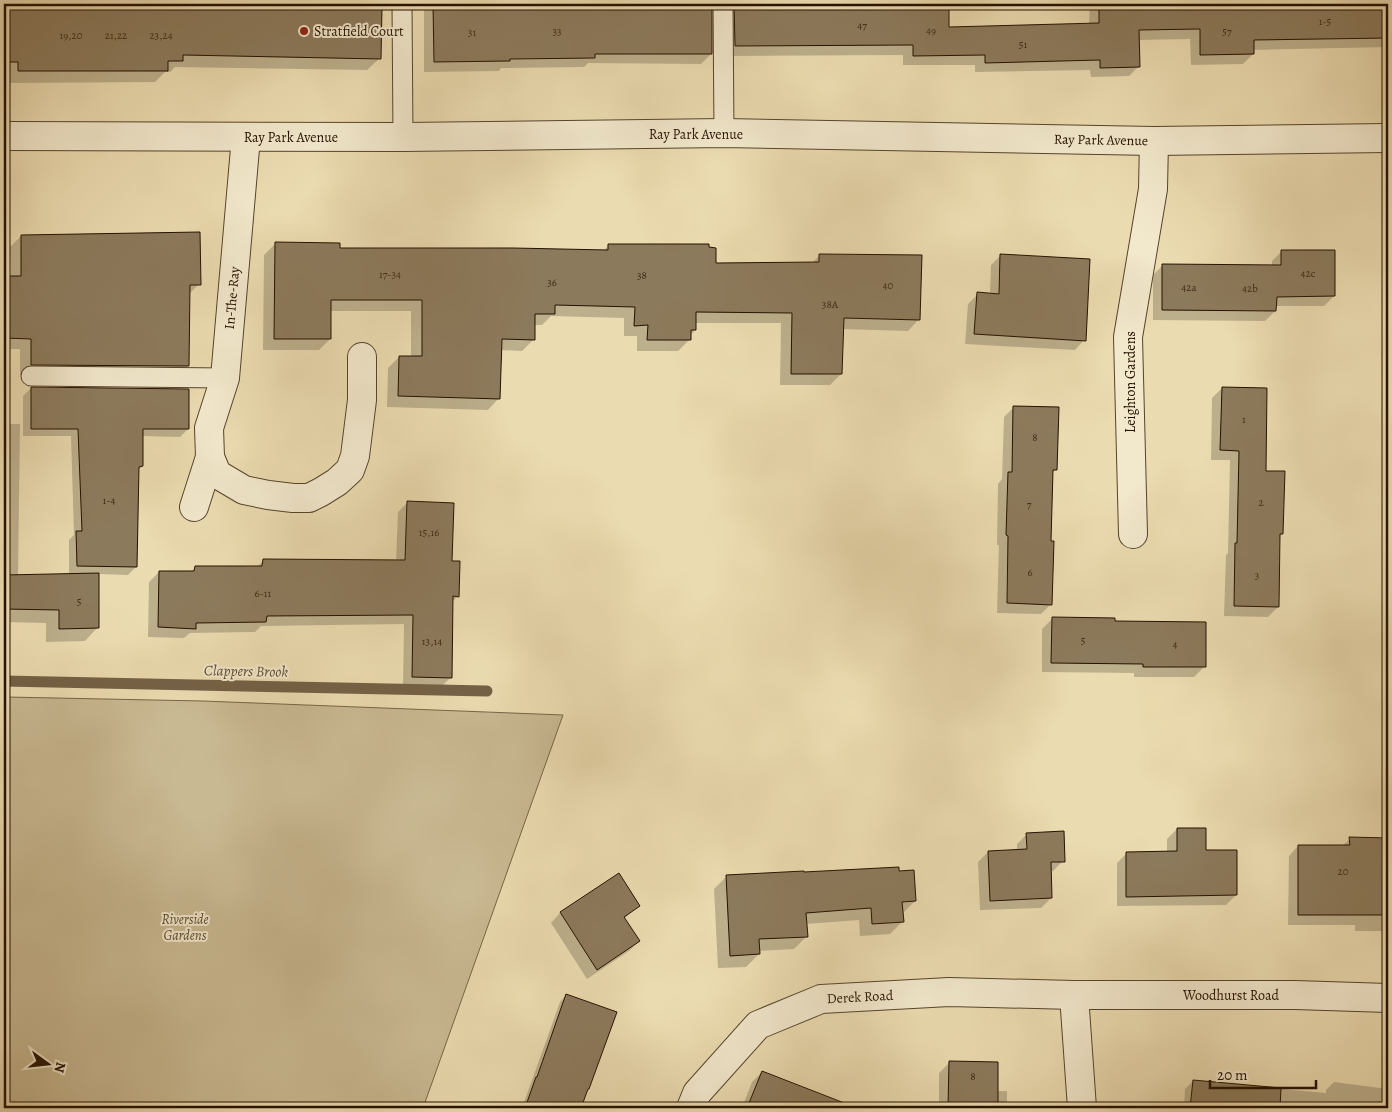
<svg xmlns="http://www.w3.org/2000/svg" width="1392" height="1112" font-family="Alegreya,serif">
	<rect width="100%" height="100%" fill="#ebdbb0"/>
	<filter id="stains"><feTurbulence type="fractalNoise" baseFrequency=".004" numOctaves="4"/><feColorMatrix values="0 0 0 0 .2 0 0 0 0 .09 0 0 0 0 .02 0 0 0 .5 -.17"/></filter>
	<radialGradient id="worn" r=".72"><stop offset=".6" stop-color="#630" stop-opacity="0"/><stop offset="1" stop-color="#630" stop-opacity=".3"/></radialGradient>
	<!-- green -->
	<path fill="#c9b992" stroke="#776549" d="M 6,697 L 203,701 L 563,715 L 423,1108 L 4,1108 L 4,779 L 8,752 Z"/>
	<!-- shadow -->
	<g fill="#0003">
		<path d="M 424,4 L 711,4 L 711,54 L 701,64 L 588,63 L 584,67 L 501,68 L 499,71 L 424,72 Z"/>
		<path d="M 722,4 L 879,4 L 879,6 L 948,28 L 1089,25 L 1090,4 L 1388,4 L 1388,47 L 1253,50 L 1253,54 L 1243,64 L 1191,65 L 1190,39 L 1138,40 L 1139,66 L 1129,76 L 1091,77 L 1090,70 L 975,72 L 975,65 L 903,65 L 903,55 L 725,56 Z"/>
		<path d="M 227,5 L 380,58 L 367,70 L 175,67 L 170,72 L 165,72 L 155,82 L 7,83 L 7,74 L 4,73 L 4,11 L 222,10 Z"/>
		<path d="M 21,236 L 199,284 L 188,295 L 188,366 L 177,377 L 20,375 L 20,349 L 4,349 L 4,277 L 11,277 L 10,247 Z"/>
		<path d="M 275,244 L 338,250 L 602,252 L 608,246 L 714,264 L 811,264 L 820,255 L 919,319 L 908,331 L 842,329 L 841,374 L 830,385 L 780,385 L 781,323 L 695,323 L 695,330 L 690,336 L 689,340 L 678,351 L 637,351 L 637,336 L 624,336 L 624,318 L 551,316 L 542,325 L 534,325 L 534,339 L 522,351 L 500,350 L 499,398 L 488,410 L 387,407 L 388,368 L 399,357 L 411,357 L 411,311 L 330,311 L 330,339 L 319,350 L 263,350 L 264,255 Z"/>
		<path d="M 1282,251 L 1334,296 L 1324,306 L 1275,306 L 1275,311 L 1265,321 L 1153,320 L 1153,275 L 1163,265 L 1272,266 L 1272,261 Z"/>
		<path d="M 1001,255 L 1084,340 L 1075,350 L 965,344 L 968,304 L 978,294 L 990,295 L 991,265 Z"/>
		<path d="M 31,388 L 188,429 L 180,437 L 142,436 L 142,466 L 138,470 L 136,567 L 128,575 L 98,574 L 98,627 L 85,641 L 46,642 L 46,623 L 4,622 L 4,424 L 20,424 L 18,576 L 69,575 L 69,540 L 74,535 L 71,436 L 23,436 L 23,396 Z"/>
		<path d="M 1222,388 L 1264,472 L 1282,534 L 1279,536 L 1278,607 L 1268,617 L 1224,616 L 1226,555 L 1228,553 L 1230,460 L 1211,460 L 1212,398 Z"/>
		<path d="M 1014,407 L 1056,469 L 1051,474 L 1050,543 L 1051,604 L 1041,614 L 997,613 L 999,545 L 997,545 L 998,484 L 1002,479 L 1004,417 Z"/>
		<path d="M 408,502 L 450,562 L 458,596 L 452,602 L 451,677 L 441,687 L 403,686 L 404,624 L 261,626 L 255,632 L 190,633 L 184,638 L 148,637 L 149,582 L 159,572 L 191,572 L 196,567 L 257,567 L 264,560 L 396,561 L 398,512 Z"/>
		<path d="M 1052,619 L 1113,622 L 1204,667 L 1194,677 L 1134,677 L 1134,673 L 1042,672 L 1042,629 Z"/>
		<path d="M 1177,829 L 1205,851 L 1236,895 L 1226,905 L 1117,906 L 1117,863 L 1127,853 L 1167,852 L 1167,839 Z"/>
		<path d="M 1027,834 L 1063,861 L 1053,871 L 1050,871 L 1051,898 L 1041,908 L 980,910 L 978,862 L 988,852 L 1017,851 L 1017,844 Z"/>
		<path d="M 1350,839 L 1388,839 L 1388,931 L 1355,931 L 1355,925 L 1288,925 L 1289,856 L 1298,846 L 1342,846 Z"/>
		<path d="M 898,872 L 915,901 L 902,914 L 902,922 L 890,934 L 860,936 L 859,920 L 806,924 L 806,937 L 794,949 L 758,951 L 759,954 L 746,967 L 718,968 L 714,889 L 727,876 Z"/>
		<path d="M 618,875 L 638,906 L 624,919 L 639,941 L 629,951 L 587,979 L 551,923 L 560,913 Z"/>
		<path d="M 566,995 L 588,1089 L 586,1091 L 580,1108 L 522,1108 L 560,1002 Z"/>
		<path d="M 949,1063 L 997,1091 L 1007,1091 L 1007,1108 L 939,1108 L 939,1073 Z"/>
		<path d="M 762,1072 L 803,1088 L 795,1108 L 742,1108 L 752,1082 Z"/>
		<path d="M 1193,1081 L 1326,1093 L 1326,1090 L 1334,1082 L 1388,1089 L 1388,1108 L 1184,1108 L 1185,1089 Z"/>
	</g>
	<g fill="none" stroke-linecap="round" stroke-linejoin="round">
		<!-- stream -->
		<path stroke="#746146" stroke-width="11" d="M 4,681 L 487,691"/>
	</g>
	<!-- building -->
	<g fill="#8c7a5c" stroke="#251100">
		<path d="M 226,4 L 382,6 L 381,59 L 183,55 L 183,61 L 168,61 L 168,71 L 18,71 L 18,62 L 4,62 L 4,9 L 226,8 Z"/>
		<path d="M 433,4 L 712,4 L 712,54 L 595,54 L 595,58 L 510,59 L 510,61 L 434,62 Z"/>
		<path d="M 734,4 L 949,4 L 949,27 L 1099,23 L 1099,4 L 1388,4 L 1388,38 L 1254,40 L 1254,54 L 1200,55 L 1200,29 L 1139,30 L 1140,67 L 1100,68 L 1100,60 L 985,63 L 985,55 L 913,56 L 913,45 L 735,46 Z"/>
		<path d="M 200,232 L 201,285 L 190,285 L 189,366 L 31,365 L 31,339 L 4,338 L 4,276 L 21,276 L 21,235 Z"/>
		<path d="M 275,242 L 340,243 L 340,248 L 513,248 L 608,250 L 608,244 L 709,244 L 709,247 L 716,248 L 716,263 L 819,262 L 819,254 L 922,255 L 920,320 L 844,318 L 842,374 L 791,374 L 792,313 L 696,312 L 696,330 L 691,330 L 691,340 L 647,340 L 648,325 L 634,326 L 635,307 L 555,305 L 555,314 L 535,314 L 535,340 L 502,339 L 500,399 L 398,396 L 399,356 L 422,356 L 422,300 L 331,300 L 331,339 L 274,339 Z"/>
		<path d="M 1281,250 L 1335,250 L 1335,296 L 1277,297 L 1276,311 L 1162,310 L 1162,264 L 1281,265 Z"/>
		<path d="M 1000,254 L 1090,259 L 1086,341 L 974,334 L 977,292 L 999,294 Z"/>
		<path d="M 31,387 L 189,389 L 189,429 L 143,429 L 143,466 L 139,467 L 137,567 L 77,566 L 76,531 L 82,531 L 78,429 L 31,429 Z"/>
		<path d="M 1222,387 L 1267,388 L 1266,471 L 1285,471 L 1283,534 L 1280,534 L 1279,607 L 1234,606 L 1235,543 L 1237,543 L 1239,451 L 1220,450 Z"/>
		<path d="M 1013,406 L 1059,407 L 1057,470 L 1053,470 L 1051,541 L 1054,541 L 1052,605 L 1007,603 L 1008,536 L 1006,535 L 1008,472 L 1012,472 Z"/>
		<path d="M 407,501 L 454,503 L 452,561 L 460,561 L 459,597 L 453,596 L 452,678 L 412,677 L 413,615 L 267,616 L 266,622 L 196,623 L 196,629 L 158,627 L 159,571 L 194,571 L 195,566 L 262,566 L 263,559 L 405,560 Z"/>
		<path d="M 99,573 L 99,628 L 59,629 L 59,610 L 4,609 L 4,575 Z"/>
		<path d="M 1052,617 L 1115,618 L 1115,621 L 1206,622 L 1206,667 L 1143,667 L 1143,664 L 1051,663 Z"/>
		<path d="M 1177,828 L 1206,828 L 1206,850 L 1237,850 L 1237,895 L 1126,897 L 1126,852 L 1177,851 Z"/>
		<path d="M 1064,831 L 1065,862 L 1051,862 L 1052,898 L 990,901 L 988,851 L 1027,849 L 1026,833 Z"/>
		<path d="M 1349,837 L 1388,838 L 1388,915 L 1298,915 L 1298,845 L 1350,845 Z"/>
		<path d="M 899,867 L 899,871 L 914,870 L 916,901 L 902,902 L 904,922 L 872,924 L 871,908 L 806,913 L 808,937 L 759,939 L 760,954 L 730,956 L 726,875 L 804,871 L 804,872 Z"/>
		<path d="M 619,873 L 640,906 L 624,917 L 640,941 L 597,970 L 560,912 Z"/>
		<path d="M 566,994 L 617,1012 L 589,1089 L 588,1089 L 581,1108 L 525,1108 L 536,1077 L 537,1077 Z"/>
		<path d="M 949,1061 L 998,1062 L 998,1108 L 948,1108 Z"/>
		<path d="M 762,1071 L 852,1106 L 852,1108 L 747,1108 Z"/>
		<path d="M 1193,1080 L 1281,1088 L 1280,1108 L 1190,1108 Z"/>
	</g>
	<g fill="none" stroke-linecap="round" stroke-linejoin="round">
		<!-- lane casing -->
		<g stroke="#56442c" stroke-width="21">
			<g id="lane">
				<path d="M 402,4 L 403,137"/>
				<path d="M 723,4 L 724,133"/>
				<path d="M 31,376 L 225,378"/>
			</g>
		</g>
		<!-- street casing -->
		<g stroke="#56442c" stroke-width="30">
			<g id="street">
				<path d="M 4,136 L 403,137 L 724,133 L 1154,141 L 1388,138"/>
				<path d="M 246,137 L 225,378 L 209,428 L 210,457 L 217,474 L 244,490 L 268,495 L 293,498 L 309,498 L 321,492 L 337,482 L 350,470 L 355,456 L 362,400 L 362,357"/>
				<path d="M 194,507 L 210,457"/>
				<path d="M 1133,534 L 1128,337 L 1153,189 L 1154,141"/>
				<path d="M 1074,995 L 1082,1108"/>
				<path d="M 691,1108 L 697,1093 L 758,1025 L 821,999 L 949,992 L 1074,995 L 1295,995 L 1388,998"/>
			</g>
		</g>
		<!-- lane -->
		<use href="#lane" stroke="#f2e8cc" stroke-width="19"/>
		<!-- street -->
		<use href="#street" stroke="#f2e8cc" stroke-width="28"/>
	</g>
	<!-- markers -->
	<circle fill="#8f2418" stroke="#f2e8cc" stroke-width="2" cx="304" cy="31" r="5"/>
	<g text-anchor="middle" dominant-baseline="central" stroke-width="4" stroke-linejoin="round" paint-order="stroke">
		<!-- number labels -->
		<g font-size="11" fill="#3f2b17">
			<text x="1325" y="21">1-5</text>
			<text x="862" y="25">47</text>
			<text x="931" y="30">49</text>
			<text x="557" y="31">33</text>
			<text x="1227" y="31">57</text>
			<text x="472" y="32">31</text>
			<text x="71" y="35">19,20</text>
			<text x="116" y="35">21,22</text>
			<text x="161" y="35">23,24</text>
			<text x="1023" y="44">51</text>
			<text x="1308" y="273">42c</text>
			<text x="390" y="274">17-34</text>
			<text x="642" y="275">38</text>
			<text x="552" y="282">36</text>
			<text x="888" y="285">40</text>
			<text x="1189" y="287">42a</text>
			<text x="1250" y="288">42b</text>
			<text x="830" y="304">38A</text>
			<text x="1244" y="419">1</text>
			<text x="1035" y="437">8</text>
			<text x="109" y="500">1-4</text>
			<text x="1261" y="502">2</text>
			<text x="1029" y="504">7</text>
			<text x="429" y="532">15,16</text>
			<text x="1030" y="572">6</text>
			<text x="1257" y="575">3</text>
			<text x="263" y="593">6-11</text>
			<text x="79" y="601">5</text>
			<text x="1083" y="640">5</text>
			<text x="432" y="641">13,14</text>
			<text x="1175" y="644">4</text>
			<text x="1343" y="871">20</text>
			<text x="973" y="1076">8</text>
		</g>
		<!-- poi labels -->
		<g font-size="14" fill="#251100" stroke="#f2e8cc" text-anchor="start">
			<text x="314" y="31">Stratfield Court</text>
		</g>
		<!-- street labels -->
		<g font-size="14" fill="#251100" stroke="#f2e8cc">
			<text x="696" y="134">Ray Park Avenue</text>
			<text x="291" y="137">Ray Park Avenue</text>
			<text transform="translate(1101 140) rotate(1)">Ray Park Avenue</text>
			<text transform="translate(232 298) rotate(-85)">In-The-Ray</text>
			<text transform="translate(1130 382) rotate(-90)">Leighton Gardens</text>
			<text x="1231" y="995">Woodhurst Road</text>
			<text transform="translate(860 997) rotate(-3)">Derek Road</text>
		</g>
		<!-- park labels -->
		<g font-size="14" font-style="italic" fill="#5e4c33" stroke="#f2e8cc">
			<text x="185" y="919">Riverside<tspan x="185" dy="16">Gardens</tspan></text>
		</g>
		<!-- water labels -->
		<g font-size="15" font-style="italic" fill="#604d34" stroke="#f2e8cc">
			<text transform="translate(246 671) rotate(1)">Clappers Brook</text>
		</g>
	</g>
	<!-- margin -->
	<rect width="1392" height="1112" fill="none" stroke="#ebdbb0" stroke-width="20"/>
	<rect x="5" y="5" width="1382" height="1102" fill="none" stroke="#251100" stroke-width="2.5"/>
	<rect x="10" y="10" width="1372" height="1092" fill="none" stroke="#251100"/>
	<!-- north arrow -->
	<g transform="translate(48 1064) rotate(105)" stroke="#f2e8cc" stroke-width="4" paint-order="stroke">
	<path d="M0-4L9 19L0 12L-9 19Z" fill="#251100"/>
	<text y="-8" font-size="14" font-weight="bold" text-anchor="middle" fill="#251100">N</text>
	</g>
	<!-- scale -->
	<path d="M1210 1080v8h106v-8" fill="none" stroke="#251100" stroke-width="2.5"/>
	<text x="1217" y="1080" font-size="15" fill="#251100" stroke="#f2e8cc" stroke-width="4" paint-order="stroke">20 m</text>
	<rect width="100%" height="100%" filter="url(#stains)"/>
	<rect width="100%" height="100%" fill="url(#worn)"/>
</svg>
